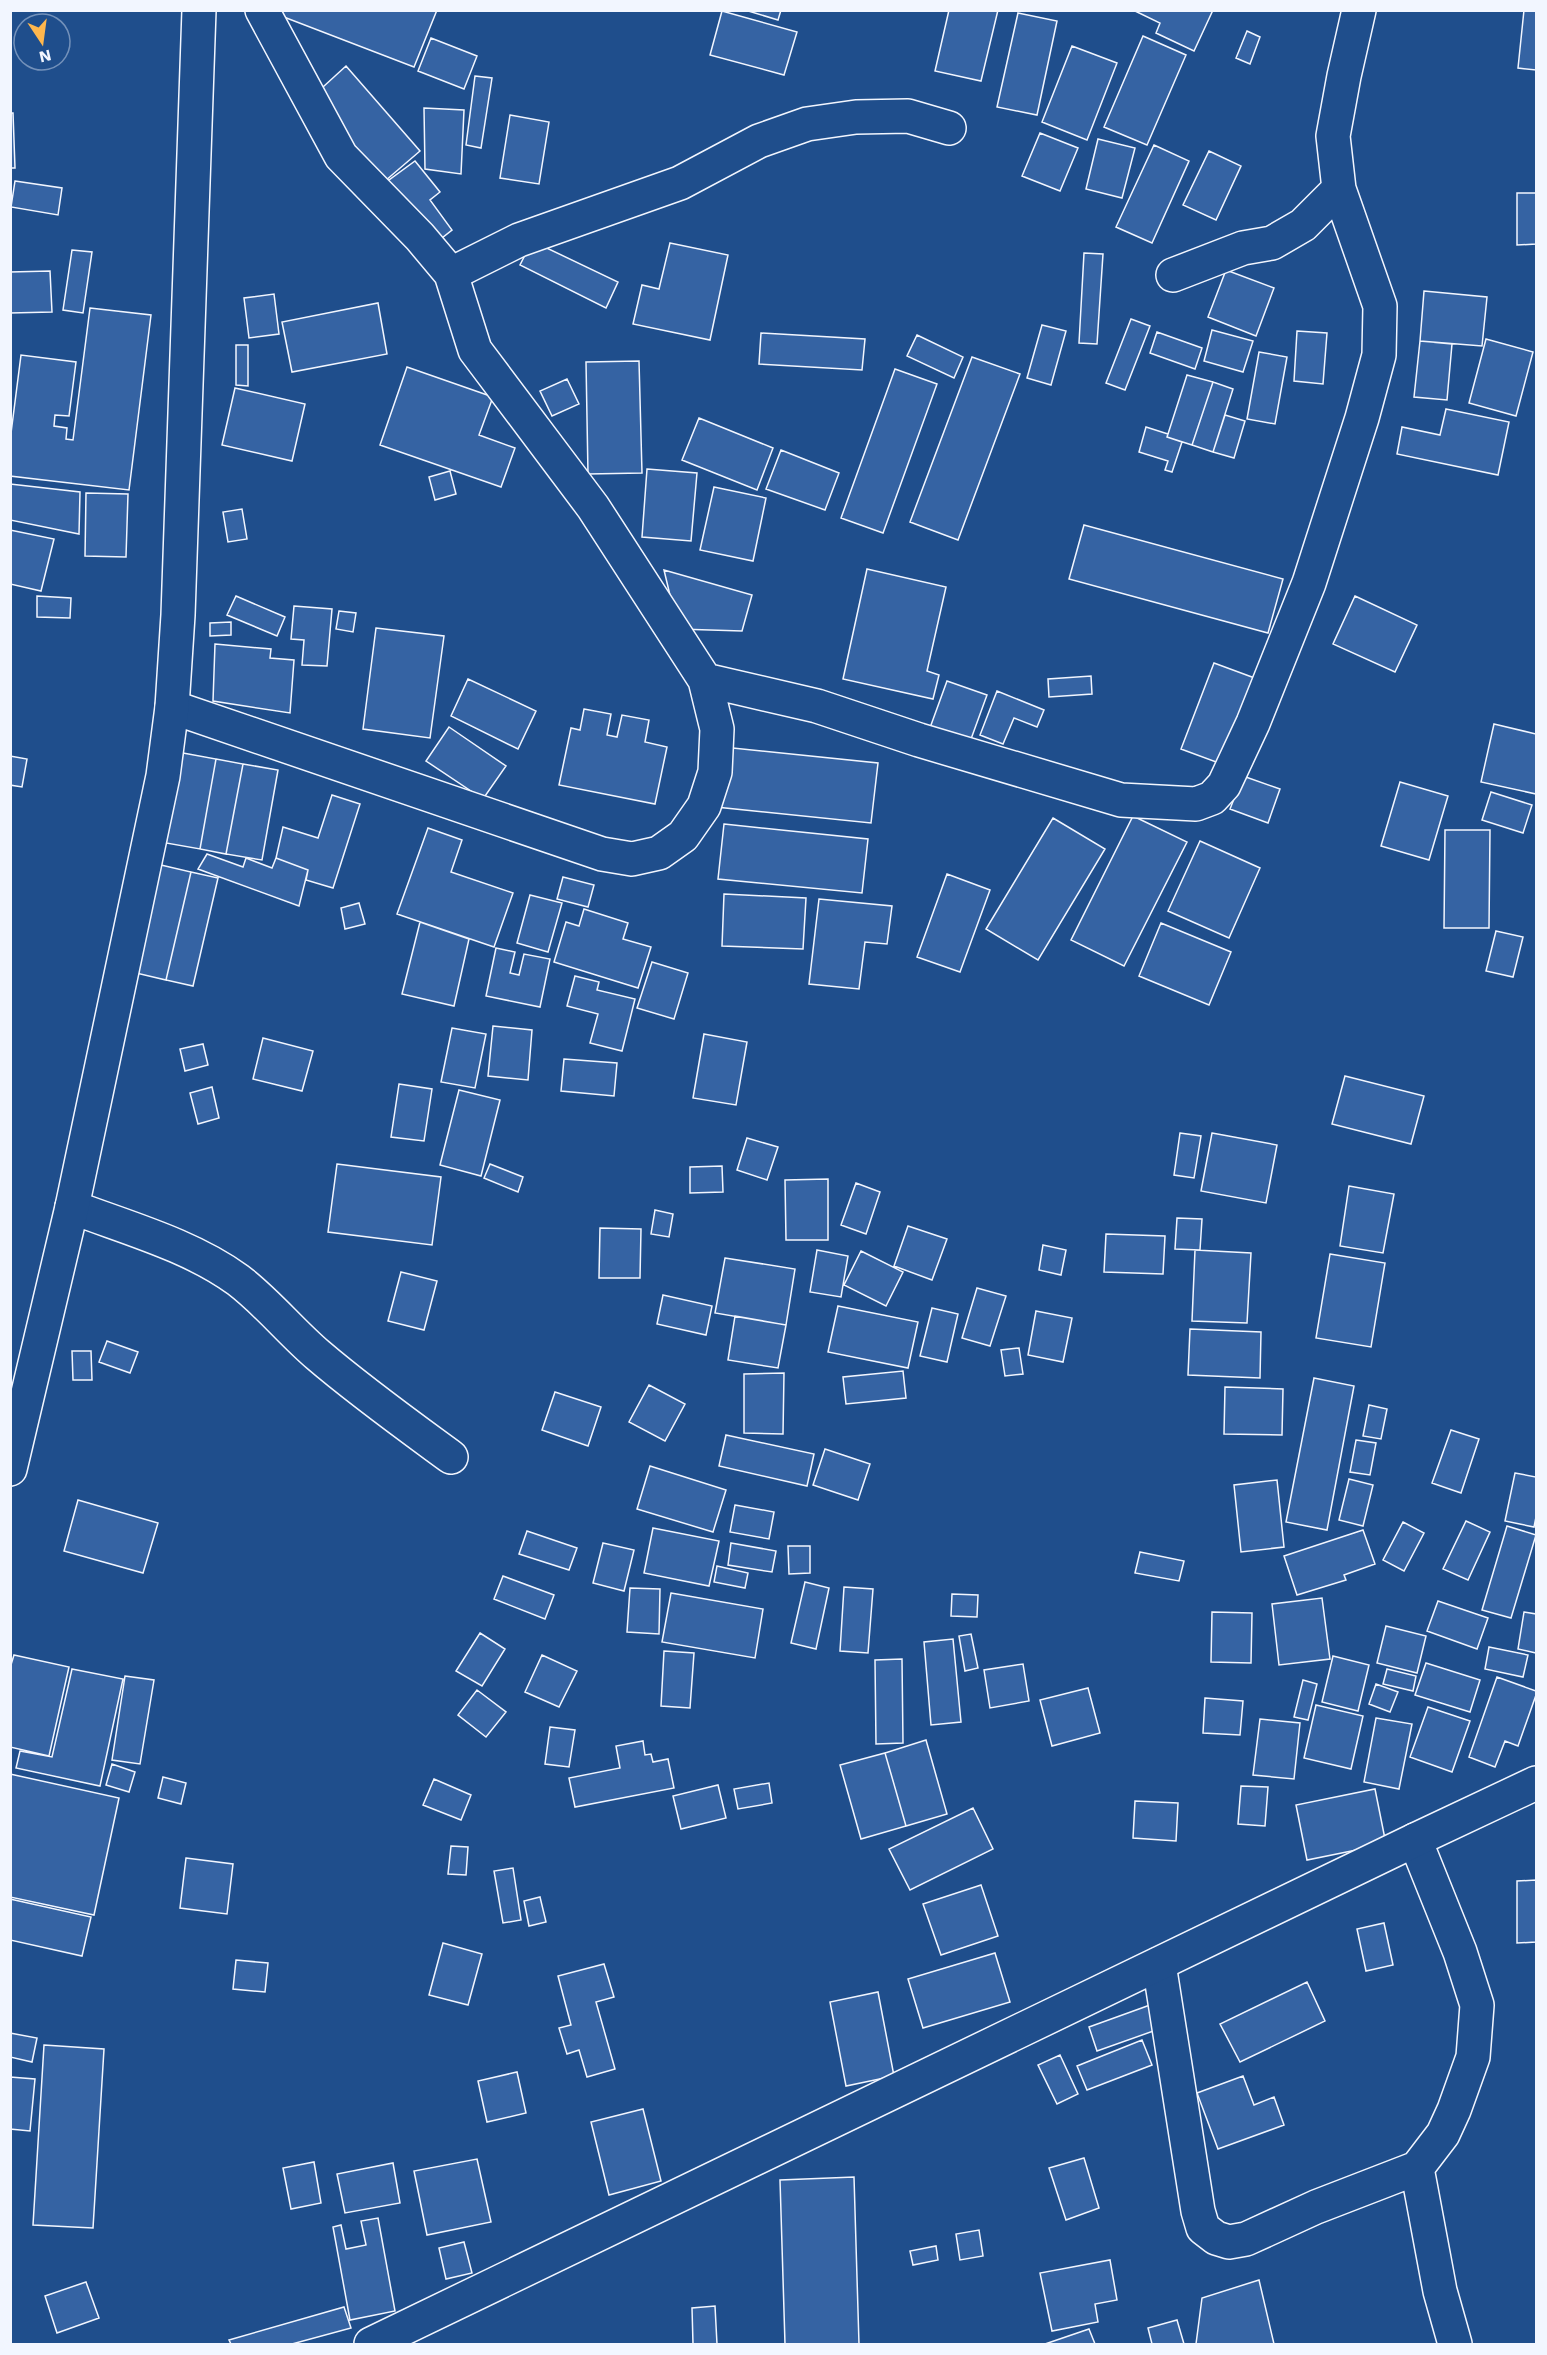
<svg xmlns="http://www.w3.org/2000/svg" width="1547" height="2355" font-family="'Work Sans',sans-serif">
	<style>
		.building { fill: #3563a3; stroke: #f2f6ff; stroke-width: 1.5 }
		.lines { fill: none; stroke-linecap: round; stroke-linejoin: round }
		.street-casing { stroke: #f2f6ff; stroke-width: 36 }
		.secondary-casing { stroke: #f2f6ff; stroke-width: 36 }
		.street { stroke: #1f4e8c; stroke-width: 33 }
		.secondary { stroke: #1f4e8c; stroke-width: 33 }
	</style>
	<rect width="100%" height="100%" fill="#1f4e8c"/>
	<path class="building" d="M277,10H437L414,67L276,14Z
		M745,10H781L778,20Z
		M949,10H998L981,81L935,71Z
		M1133,10H1213L1194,51L1156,33L1160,23Z
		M1524,10L1536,11V70L1518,68Z
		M722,11L797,32L784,75L710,55Z
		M1018,13L1057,21L1037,115L997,107Z
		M1247,31L1260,37L1250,64L1236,58Z
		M1143,36L1186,55L1147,145L1104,127Z
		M431,38L477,56L464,89L418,71Z
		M1072,46L1117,63L1087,140L1042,122Z
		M346,66L420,151L385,181L312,97Z
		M475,76L492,78L481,148L466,145Z
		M424,108L464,110L461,174L425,169Z
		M10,113H13L15,168H10Z
		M510,115L549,122L539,184L500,178Z
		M1040,133L1078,148L1060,191L1022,176Z
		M1098,139L1135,148L1122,198L1086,189Z
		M1154,145L1189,161L1152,243L1116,227Z
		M1209,151L1241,166L1216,220L1183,205Z
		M415,161L440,192L430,200L452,230L433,245L385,183Z
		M15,181L62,188L58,215L11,207Z
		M1517,193H1536V244L1517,245Z
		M532,241L618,282L606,308L520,265Z
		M670,243L728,255L710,340L633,324L642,285L659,289Z
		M72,250L92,252L83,313L63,310Z
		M1084,253L1103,254L1097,344L1079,343Z
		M1226,270L1274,288L1256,336L1208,317Z
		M50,271L52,312L10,313V272Z
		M1424,291L1487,297L1482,346L1420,341Z
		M274,294L279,334L249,338L244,298Z
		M378,303L387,354L292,372L282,322Z
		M90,308L151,315L129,490L10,476V441L21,355L76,362L69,416L55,415L54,426L67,428L66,439L73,440Z
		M1131,319L1150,326L1125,390L1106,383Z
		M1042,325L1066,331L1051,385L1027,378Z
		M1212,330L1253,341L1243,372L1204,361Z
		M1297,331L1327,333L1323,384L1294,381Z
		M1157,332L1202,348L1195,369L1150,353Z
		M761,333L865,339L862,370L759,364Z
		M917,335L963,357L954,378L907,356Z
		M1486,339L1533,352L1516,416L1469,403Z
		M1420,341L1452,344L1447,400L1414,397Z
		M236,345H248V386L236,385Z
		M1259,352L1287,357L1275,424L1247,419Z
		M972,357L1020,374L958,540L910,522Z
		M639,361L642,473L588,474L586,362Z
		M407,367L493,397L479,435L515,448L501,487L380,445Z
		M895,369L937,384L883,533L841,518Z
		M1187,375L1213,382L1192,445L1167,437Z
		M567,379L579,404L552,416L540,391Z
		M1213,382L1233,389L1213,452L1192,445Z
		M235,388L305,404L292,461L222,445Z
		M1446,409L1509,422L1498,475L1397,454L1402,427L1440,435Z
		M1225,415L1245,421L1234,458L1213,452Z
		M699,418L773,448L757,490L682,460Z
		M1146,427L1168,434L1167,437L1182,442L1172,472L1165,470L1168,461L1139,452Z
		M781,450L839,473L825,510L766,489Z
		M647,469L697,473L691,541L642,537Z
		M450,471L456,494L435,500L429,477Z
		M10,484L80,492L79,534L10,520Z
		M714,487L766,498L753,561L700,550Z
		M86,493L128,494L126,557L85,556Z
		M242,509L247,539L228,542L223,512Z
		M1084,525L1283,579L1268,633L1069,579Z
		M10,530L54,539L41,591L10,584Z
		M867,569L946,587L927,671L939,675L933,699L843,679Z
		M664,570L752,595L742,631L678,629Z
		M37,596L71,598L70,618L37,617Z
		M236,596L285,617L277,636L227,615Z
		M1355,596L1417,625L1395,672L1333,644Z
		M294,606L332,609L327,666L302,665L304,640L291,639Z
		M339,611L356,613L353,632L336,629Z
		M231,622V635L210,636V623Z
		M376,628L444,636L430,738L363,729Z
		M215,644L271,649L270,658L294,660L290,713L213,701Z
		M1214,663L1260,680L1227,766L1181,749Z
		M1091,676L1092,694L1049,697L1048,679Z
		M468,679L536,711L518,749L451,716Z
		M947,681L987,695L967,750L927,736Z
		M997,691L1044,710L1037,727L1014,718L1003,744L980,735Z
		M584,709L611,714L607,735L617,737L622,715L649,720L645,742L667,747L655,804L559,785L571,728L580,730Z
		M1494,724L1536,734V794L1481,782Z
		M449,727L506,766L483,799L426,761Z
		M723,747L878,763L871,823L716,807Z
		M183,753L216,759L200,849L166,843Z
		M10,756L27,759L22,787L10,785Z
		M216,759L243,764L226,854L200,849Z
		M243,764L278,770L262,860L226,854Z
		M1243,776L1280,789L1268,823L1230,809Z
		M1400,782L1448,796L1429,860L1381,846Z
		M1491,792L1532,805L1523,833L1482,820Z
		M332,795L360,804L333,888L306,880L308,870L276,858L283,827L318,838Z
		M1133,816L1187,842L1124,966L1071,940Z
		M1053,818L1105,849L1038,960L986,929Z
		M724,824L868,839L862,893L718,879Z
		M428,828L462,840L451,872L513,893L494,947L397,914Z
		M1445,830H1490L1489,928H1444Z
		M1200,841L1260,868L1229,938L1168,911Z
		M207,854L243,867L246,858L272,868L276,858L308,870L299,906L198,869Z
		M161,865L191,872L166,980L136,973Z
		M191,872L218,878L193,986L166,980Z
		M947,874L990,890L960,972L917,957Z
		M563,877L594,885L588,907L557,899Z
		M724,894L806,898L803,949L722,946Z
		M530,895L562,903L548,952L517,943Z
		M819,899L892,906L887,944L865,942L859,989L809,984Z
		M359,903L365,924L345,929L341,908Z
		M584,909L628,923L623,939L651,947L638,988L554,962L566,922L579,926Z
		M420,922L469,939L454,1006L402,994Z
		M1161,923L1231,952L1209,1005L1139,976Z
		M1496,931L1523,937L1513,977L1486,971Z
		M496,948L515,952L510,973L519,975L524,954L550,959L540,1007L486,996Z
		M652,962L688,973L674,1019L637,1008Z
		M575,976L599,982L597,990L635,999L622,1051L590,1043L598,1014L567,1006Z
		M493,1026L532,1030L528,1080L488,1076Z
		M452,1028L486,1034L475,1088L441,1082Z
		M704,1034L747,1042L736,1105L693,1098Z
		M263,1038L313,1051L302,1091L253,1079Z
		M203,1044L208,1065L185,1071L180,1049Z
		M564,1059L617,1063L614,1096L561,1091Z
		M1345,1076L1424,1096L1411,1144L1332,1124Z
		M399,1084L432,1089L424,1141L391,1137Z
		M212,1087L219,1118L198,1124L190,1093Z
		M459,1090L500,1100L481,1176L440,1165Z
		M1180,1133L1201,1136L1194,1178L1174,1175Z
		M1212,1133L1277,1145L1266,1203L1201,1191Z
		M747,1138L778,1147L767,1180L737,1170Z
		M337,1164L441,1177L432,1245L328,1232Z
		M490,1164L523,1177L518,1192L484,1178Z
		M722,1166L723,1192L690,1193V1167Z
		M828,1179V1240H786L785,1180Z
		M856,1183L880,1192L866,1234L841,1225Z
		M1349,1186L1394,1194L1383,1253L1340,1246Z
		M655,1210L673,1214L669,1237L651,1234Z
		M1177,1218L1202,1219L1200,1250L1175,1249Z
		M908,1226L947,1239L932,1280L894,1266Z
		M600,1228L641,1229L640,1278H599Z
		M1106,1234L1165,1236L1163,1274L1104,1272Z
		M1043,1245L1066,1250L1061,1275L1039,1270Z
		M817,1250L848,1256L841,1297L810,1292Z
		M1195,1250L1251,1253L1247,1323L1192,1321Z
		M861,1251L903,1272L886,1306L844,1285Z
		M1330,1254L1385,1263L1371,1347L1316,1338Z
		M725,1258L795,1269L786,1325L715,1313Z
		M401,1272L437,1281L424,1330L388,1321Z
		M977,1288L1006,1296L990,1346L962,1338Z
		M663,1295L712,1306L706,1335L657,1324Z
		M838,1306L918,1322L908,1368L828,1352Z
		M932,1308L958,1314L947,1362L920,1356Z
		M1036,1311L1072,1318L1063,1362L1028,1355Z
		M735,1316L786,1325L778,1368L728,1360Z
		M1190,1329L1261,1332L1260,1378L1188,1375Z
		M107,1341L138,1352L130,1373L99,1362Z
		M1019,1348L1023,1374L1005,1376L1001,1350Z
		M72,1351H91L92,1380H73Z
		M903,1371L906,1398L846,1404L843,1377Z
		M784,1373L783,1434L744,1433V1374Z
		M1314,1378L1354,1386L1327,1530L1286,1522Z
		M649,1385L685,1404L665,1441L629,1422Z
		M1225,1387L1283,1389L1282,1435L1224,1434Z
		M555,1392L601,1407L588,1446L542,1430Z
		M1369,1405L1387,1409L1381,1439L1363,1436Z
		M1451,1430L1479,1439L1461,1493L1432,1483Z
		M726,1435L814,1454L807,1486L719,1466Z
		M1356,1440L1376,1443L1370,1475L1350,1472Z
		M825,1449L870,1464L858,1500L813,1485Z
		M650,1466L726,1490L713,1532L637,1509Z
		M1515,1473L1536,1477V1517L1534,1527L1505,1521Z
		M1349,1479L1373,1485L1363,1526L1339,1520Z
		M1277,1480L1284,1547L1241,1552L1234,1485Z
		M78,1500L158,1523L143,1573L64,1551Z
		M735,1505L774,1512L769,1539L730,1532Z
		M1466,1521L1490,1532L1468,1580L1443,1569Z
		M1403,1522L1424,1533L1404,1571L1383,1560Z
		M1507,1526L1536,1535L1511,1618L1482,1610Z
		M653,1528L719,1541L709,1586L644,1573Z
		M1363,1530L1375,1564L1344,1575L1346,1580L1297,1595L1284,1556Z
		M527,1531L577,1548L569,1570L519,1554Z
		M603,1543L634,1550L624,1591L593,1583Z
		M731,1543L776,1551L772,1572L728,1565Z
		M788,1546H810V1573L789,1574Z
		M1140,1552L1184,1561L1179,1581L1135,1573Z
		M717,1566L748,1573L745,1588L714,1582Z
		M503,1576L554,1595L545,1619L494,1599Z
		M805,1582L829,1588L816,1649L791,1643Z
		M844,1587L873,1589L868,1653L840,1651Z
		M630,1588L660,1589L659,1634L627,1632Z
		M671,1593L763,1609L755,1658L662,1642Z
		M952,1594L978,1595L977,1617L951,1616Z
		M1322,1598L1330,1659L1279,1665L1272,1604Z
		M1438,1601L1488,1618L1477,1649L1427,1631Z
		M1212,1612L1252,1613L1251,1663L1211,1662Z
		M1524,1612L1536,1614V1653L1518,1649Z
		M1386,1626L1426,1636L1417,1673L1377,1663Z
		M480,1633L505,1649L482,1686L456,1671Z
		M971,1634L978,1668L965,1671L959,1636Z
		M953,1639L961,1722L931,1725L924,1642Z
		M1489,1647L1528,1655L1523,1677L1485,1669Z
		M664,1651L694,1653L690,1708L661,1706Z
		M14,1655L69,1667L49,1756L10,1747V1668Z
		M542,1655L577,1671L559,1707L525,1692Z
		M1333,1656L1369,1665L1358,1711L1322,1702Z
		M902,1659L903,1743L876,1744L875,1660Z
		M1426,1663L1480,1680L1470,1712L1415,1695Z
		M1023,1664L1029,1701L990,1708L984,1670Z
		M72,1669L123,1679L100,1786L16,1768L20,1751L52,1757Z
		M1387,1669L1416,1676L1413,1691L1383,1684Z
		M125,1676L154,1680L140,1764L112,1760Z
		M1497,1677L1536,1691V1695L1518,1746L1505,1741L1495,1767L1469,1757Z
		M1303,1680L1317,1684L1308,1720L1294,1717Z
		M1376,1684L1398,1692L1390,1712L1369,1704Z
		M1088,1688L1100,1733L1052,1746L1040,1700Z
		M477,1690L506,1712L486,1737L458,1715Z
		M1205,1698L1243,1701L1240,1735L1203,1733Z
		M1316,1705L1363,1716L1351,1769L1304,1758Z
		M1428,1707L1470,1721L1452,1772L1410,1757Z
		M1376,1718L1412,1724L1399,1789L1364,1782Z
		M1260,1719L1300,1723L1294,1779L1253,1775Z
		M550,1727L575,1730L569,1767L545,1764Z
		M926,1740L947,1814L906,1826L885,1753Z
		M643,1741L645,1755L651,1754L653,1762L668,1759L674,1788L575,1807L569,1778L620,1768L616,1746Z
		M885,1753L906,1826L861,1839L840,1765Z
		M112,1764L135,1772L129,1792L106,1785Z
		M10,1774L119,1798L94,1915L10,1897Z
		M163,1777L186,1783L181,1804L158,1798Z
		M434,1779L471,1795L461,1820L423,1805Z
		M769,1783L772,1803L738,1809L734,1789Z
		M718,1785L726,1818L681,1829L673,1796Z
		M1241,1786L1268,1787L1265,1826L1238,1824Z
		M1375,1789L1386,1844L1307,1860L1296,1805Z
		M1135,1801L1178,1803L1176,1841L1133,1838Z
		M973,1808L993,1849L910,1890L889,1849Z
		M451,1846L468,1847L466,1875L448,1874Z
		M186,1858L233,1864L227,1914L180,1908Z
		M513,1868L521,1920L503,1923L494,1871Z
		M1536,1880V1942L1517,1943V1881Z
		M981,1885L998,1936L941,1955L923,1904Z
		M540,1897L546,1922L529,1926L524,1901Z
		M10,1899L91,1917L82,1956L10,1940Z
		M1384,1923L1393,1965L1366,1971L1357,1929Z
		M443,1943L482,1954L468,2005L429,1995Z
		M995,1953L1010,2002L923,2028L908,1979Z
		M236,1960L268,1963L265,1992L233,1989Z
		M604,1964L614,1997L596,2002L615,2069L587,2077L579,2050L567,2054L559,2028L571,2025L558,1976Z
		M1307,1982L1325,2021L1240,2062L1220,2024Z
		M878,1992L894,2076L846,2086L830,2002Z
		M1150,2005L1159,2029L1097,2051L1089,2027Z
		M10,2033L37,2038L32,2062L10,2057Z
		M1142,2040L1152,2065L1087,2090L1077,2066Z
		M44,2045L104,2049L93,2228L33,2225Z
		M1060,2055L1078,2094L1057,2104L1038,2065Z
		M517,2072L526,2113L487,2122L478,2081Z
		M1243,2076L1254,2105L1274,2097L1284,2125L1218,2149L1197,2093Z
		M10,2077L35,2079L30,2131L10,2129Z
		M643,2109L661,2181L609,2195L591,2122Z
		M1084,2158L1099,2208L1066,2220L1049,2168Z
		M477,2159L491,2222L427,2235L414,2171Z
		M314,2162L321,2203L291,2209L283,2168Z
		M393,2163L400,2203L345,2213L337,2174Z
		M854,2177L859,2344H785L780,2180Z
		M378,2218L395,2311L350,2320L333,2227L341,2225L346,2249L366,2245L361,2221Z
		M979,2230L983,2256L960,2260L956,2234Z
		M464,2242L472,2273L446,2279L439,2248Z
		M936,2246L938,2260L913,2265L910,2251Z
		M1110,2260L1117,2300L1095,2304L1098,2322L1052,2331L1040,2273Z
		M1259,2280L1274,2344H1196L1202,2298Z
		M86,2282L99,2318L57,2333L45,2296Z
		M715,2306L717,2344H693L692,2308Z
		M344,2307L351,2328L292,2344H231L229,2340Z
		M1177,2320L1184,2344H1152L1148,2328Z
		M1089,2329L1095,2344H1045Z"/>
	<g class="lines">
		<defs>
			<path id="street" d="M451,274L519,240L680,183L759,141L807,124L856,117L908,116L949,128
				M1173,275L1243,248L1272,243L1303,225L1339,189
				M705,680L817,706L919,740L1121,800L1196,804L1212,798L1224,785L1253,723L1309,583L1362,418L1379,355L1380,306L1339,189L1333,136L1344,76L1359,10
				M172,707L602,854L632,859L659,853L683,836L704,806L715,772L717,729L705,680L593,507L475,350L451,274L420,237L341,156L262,10
				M72,1207C127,1228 190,1245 238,1280C267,1302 290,1331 318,1355C360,1391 406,1424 451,1457
				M1159,1964L1198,2211L1203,2228L1216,2238L1229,2242L1246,2239L1316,2207L1417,2168L1443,2134L1454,2110L1473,2057L1477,2005L1460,1952L1415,1840
				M1417,2168L1440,2291L1455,2344"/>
			<path id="secondary" d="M10,1469L72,1207L163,776L172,707L178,615L199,10
				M371,2344L1415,1840L1536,1783"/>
		</defs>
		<use href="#street" class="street-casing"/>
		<use href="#secondary" class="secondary-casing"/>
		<use href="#street" class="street"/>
		<use href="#secondary" class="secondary"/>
	</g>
	<rect width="1547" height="2355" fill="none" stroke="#f2f6ff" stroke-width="24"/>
	<g transform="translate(42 42) rotate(167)"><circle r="28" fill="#1f4e8c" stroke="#7391ba" stroke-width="1.5"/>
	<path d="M0-4.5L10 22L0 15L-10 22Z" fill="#ffb74d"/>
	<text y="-9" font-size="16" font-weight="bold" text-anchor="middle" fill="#f2f6ff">N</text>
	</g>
</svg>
